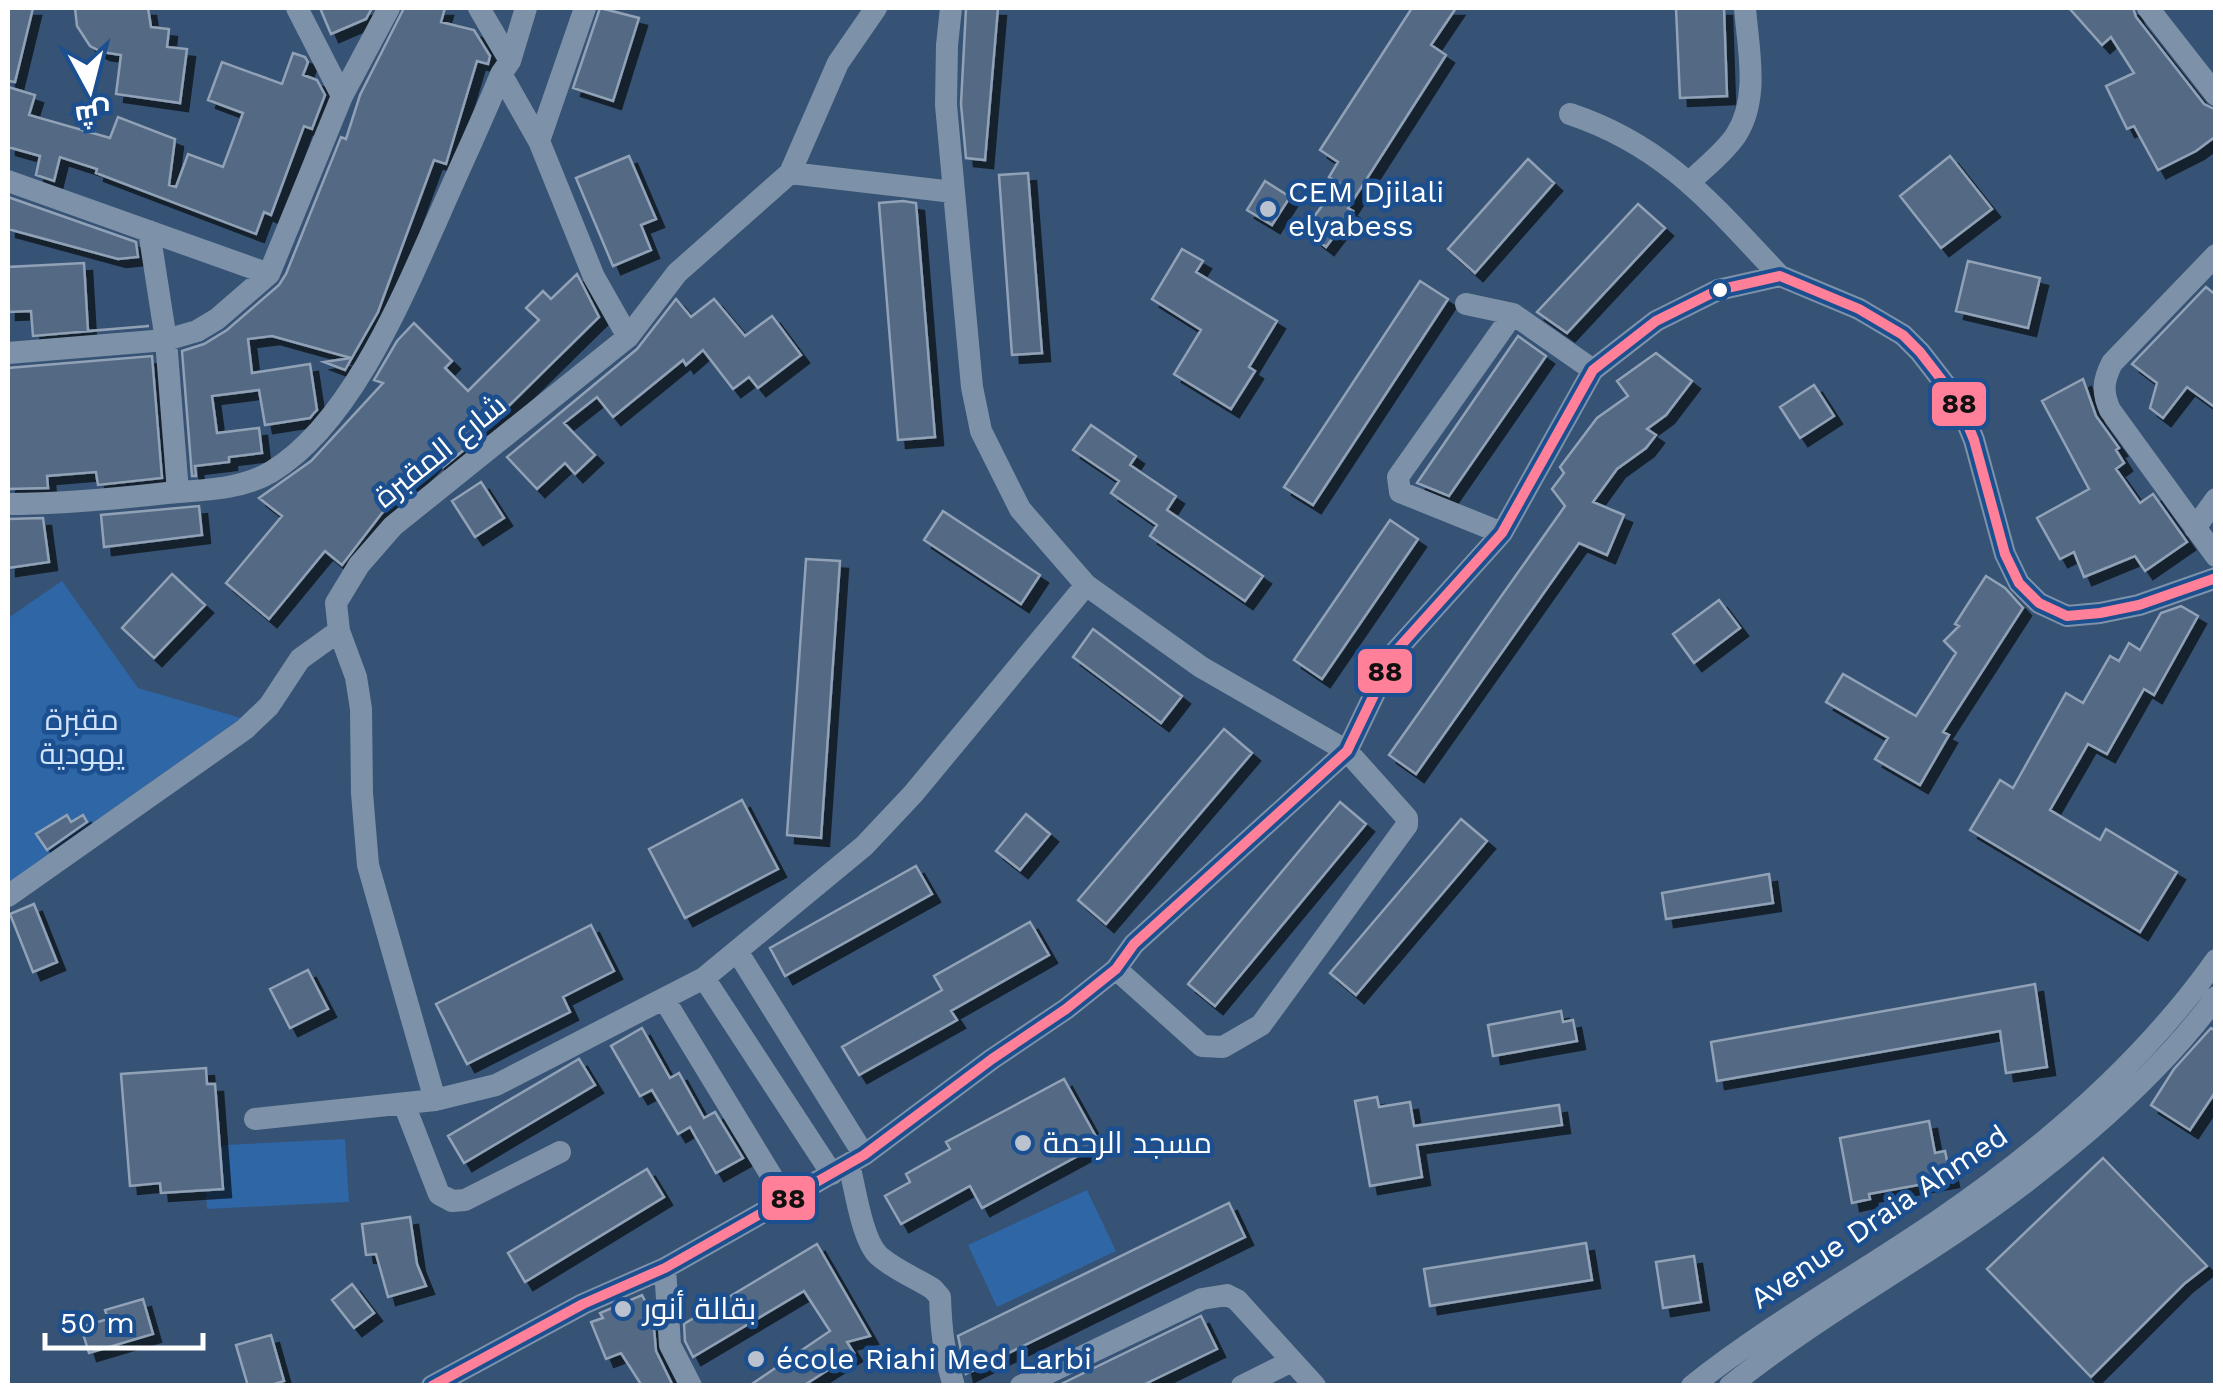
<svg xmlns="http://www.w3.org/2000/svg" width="2223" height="1393" font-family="'Work Sans',Cairo,sans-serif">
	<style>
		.green { fill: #2f66a5 }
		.building { fill: #526984; stroke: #92a2b6; stroke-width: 2.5; filter: url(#shadow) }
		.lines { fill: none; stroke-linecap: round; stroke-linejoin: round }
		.minor { stroke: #7d92a8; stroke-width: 22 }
		.bus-1-casing { stroke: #1b4f8f; stroke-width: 18 }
		.bus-1 { stroke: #ff8098; stroke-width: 10 }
		.poi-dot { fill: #b9c2ce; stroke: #1b4f8f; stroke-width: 4 }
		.bus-dot { fill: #fff; stroke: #1b4f8f; stroke-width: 4 }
		.labels { text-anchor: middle; stroke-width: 9; stroke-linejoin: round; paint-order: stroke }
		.poi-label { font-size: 30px; fill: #fff; stroke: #1b4f8f; text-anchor: start }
		.street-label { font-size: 30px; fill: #fff; stroke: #1b4f8f }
		.park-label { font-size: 30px; fill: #cfe3fa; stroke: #1b4f8f }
		.line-badge { stroke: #1b4f8f; stroke-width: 4 }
		.pale-badge-label { font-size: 28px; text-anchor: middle; font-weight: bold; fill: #111 }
	</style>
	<defs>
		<filter id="shadow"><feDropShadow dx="8" dy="8" stdDeviation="0" flood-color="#0009"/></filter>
	</defs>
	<rect width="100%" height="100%" fill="#365274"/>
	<path class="green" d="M62,581L138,688L241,718L8,883V618Z
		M345,1139L349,1202L207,1209L204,1146Z
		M1087,1190L1116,1251L997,1307L968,1245Z"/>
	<path class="building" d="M8,8H33L15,82L8,81Z
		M75,8H148L151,27L169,29L167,47L187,49L180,103L116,94L121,55L102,52L90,46L77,26Z
		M320,8H372L366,19L331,34Z
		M404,8H445L441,22L474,30L490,56L488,64L477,61L446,164L434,160L378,312L345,370L324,362L351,358L272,336L248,339L252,373L310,364L317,410L314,413L310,418L265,425L259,390L212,396L217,433L259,428L262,453L229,457V462L195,466L196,476H192L182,351L204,344L227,330L279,285L286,274L341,137L346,139L360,95Z
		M600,8L639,18L613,101L573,88Z
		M966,8H998L985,160L966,158L961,104Z
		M1412,8H1456L1431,45L1446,55L1348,208L1353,211L1326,247L1304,230L1339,183L1329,177L1338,162L1320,150Z
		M1676,8H1724L1727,96L1680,98Z
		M2069,8H2133L2136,17L2204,104L2216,110V136L2196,151L2158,170L2134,126L2127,129L2106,86L2134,73L2111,37L2102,45Z
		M293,53L305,57L308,62L303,75L317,80L325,95L312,129L304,126L271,215L264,212L256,234L96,173L97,169L60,157L54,181L36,175L40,156L8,147V87L35,95L29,115L110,138L118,117L175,139L169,185L176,187L188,154L223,167L243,113L208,100L222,62L282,84Z
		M629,156L656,219L641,225L651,250L613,266L576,178Z
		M1950,156L1992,209L1941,248L1900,196Z
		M1528,159L1554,183L1475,273L1448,249Z
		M1028,173L1042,353L1012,355L999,175Z
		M1265,181L1290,197L1272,225L1247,210Z
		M8,197L136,242L138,257L118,259L8,229Z
		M903,201L916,203L935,437L898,440L879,203Z
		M1638,204L1665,228L1567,333L1537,312Z
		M1182,249L1203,261L1196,272L1277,321L1249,367L1255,371L1231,409L1174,374L1201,330L1152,299Z
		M1968,261L2040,278L2028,328L1956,311Z
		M84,263L88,331L149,326L33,336L31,311L8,312V267Z
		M577,274L599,317L465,449L443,467L435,459L382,513L342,565L325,551L269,619L226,583L282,516L259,498L311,461L383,383L374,380L397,341L414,323L452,361L445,368L468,391L539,320L526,308L543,291L551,299Z
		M1420,281L1448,299L1313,505L1284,487Z
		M2206,287L2216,295V408L2187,387L2163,418L2150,408L2157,383L2132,364Z
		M676,299L691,317L714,299L745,336L772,316L801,355L758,388L749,377L733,389L703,350L686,365L683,360L613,417L597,397L564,423L595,455L575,474L565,463L537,489L507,457L637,349Z
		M1518,336L1546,356L1449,496L1417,483Z
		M1656,353L1692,381L1666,415L1647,429L1656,435L1646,448L1617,469L1593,502L1624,515L1607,555L1579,543L1416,774L1389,755L1565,506L1552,489L1564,473L1560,467L1597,418L1628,396L1617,381Z
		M152,356L162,478L98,485L96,472L47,476L48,488L8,489V368Z
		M2083,379L2096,416L2119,448L2116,450L2124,463L2116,469L2140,503L2153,494L2187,542L2145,571L2135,556L2084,577L2074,552L2060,559L2037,518L2089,489L2042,401Z
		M1814,385L1834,416L1800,438L1780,407Z
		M1091,425L1136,456L1130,465L1176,496L1167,510L1263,576L1245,601L1150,536L1157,525L1111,493L1119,481L1073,450Z
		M481,482L504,518L475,537L452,501Z
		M199,506L202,535L104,547L101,515Z
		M943,511L1040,575L1021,604L924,540Z
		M43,518L49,562L8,568V519Z
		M1390,520L1418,539L1322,679L1294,660Z
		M806,559L840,561L821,838L787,835Z
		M172,574L205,605L154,658L122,628Z
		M1986,576L2005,588L2023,608L1943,732L1949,735L1920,785L1875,759L1888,738L1826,702L1843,674L1916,716L1956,653L1944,641L1959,626L1955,624Z
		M1719,600L1740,628L1694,663L1673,634Z
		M2181,606L2198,616L2154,695L2144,689L2107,754L2088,744L2050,810L2100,840L2106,829L2177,872L2140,932L1970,830L2000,780L2013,788L2066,693L2083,703L2110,656L2119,661L2129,643L2140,650L2161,613Z
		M1093,629L1182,696L1161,723L1073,657Z
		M1224,729L1252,753L1106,924L1078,900Z
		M742,800L778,869L685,918L649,849Z
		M1340,802L1366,824L1215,1006L1188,984Z
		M1026,814L1050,834L1020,870L996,851Z
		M67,815L71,822L83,815L87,822L47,850L36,834Z
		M1461,819L1487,841L1356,995L1330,973Z
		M916,866L932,894L785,976L770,948Z
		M1769,874L1773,903L1666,919L1662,893Z
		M34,904L57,962L33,972L10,914Z
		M1030,922L1049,955L951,1011L957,1020L859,1075L842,1047L942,990L934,976Z
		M591,925L614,971L563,997L570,1012L467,1064L436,1004Z
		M308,970L328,1009L290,1028L270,989Z
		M2035,984L2047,1067L2006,1073L2000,1031L1717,1081L1711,1042Z
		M1561,1011L1563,1022L1573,1020L1577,1041L1493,1056L1488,1025Z
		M642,1028L670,1078L679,1073L704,1118L715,1112L743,1158L716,1173L690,1127L678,1134L652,1090L640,1096L611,1046Z
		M2211,1028L2216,1031V1091L2190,1130L2151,1105L2174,1069Z
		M579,1059L595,1085L464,1163L448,1136Z
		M206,1068L207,1084H215L223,1189L161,1193L160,1183L130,1186L121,1074Z
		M1064,1079L1100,1144L982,1208L970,1186L901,1224L885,1196L910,1182L906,1174L950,1149L946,1142Z
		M1377,1097L1379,1107L1410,1102L1414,1126L1559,1105L1562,1125L1417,1145L1422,1177L1370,1186L1355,1101Z
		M1929,1121L1935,1153L1945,1151L1951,1179L1869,1194L1870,1199L1852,1203L1840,1138Z
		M2103,1158L2207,1266L2184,1284L2091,1377L1987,1269Z
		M647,1169L664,1197L525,1282L508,1253Z
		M1229,1203L1245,1237L966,1374L958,1336Z
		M410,1217L417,1264L426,1286L388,1297L376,1254L366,1255L362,1224Z
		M1586,1243L1592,1280L1430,1306L1424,1269Z
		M817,1244L870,1336L847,1342L854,1353L803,1386H749L830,1331L804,1291L693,1357L685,1341L684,1324Z
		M1694,1256L1701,1302L1663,1308L1656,1262Z
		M352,1284L374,1313L354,1328L332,1300Z
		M642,1295L653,1317L656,1351L673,1386H642L621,1353L606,1359L591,1322L603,1318L600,1313Z
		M143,1299L153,1334L89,1353L81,1327L108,1319L105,1310Z
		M1201,1316L1217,1349L1141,1386H1057Z
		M271,1335L284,1381L268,1386H248L236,1345Z"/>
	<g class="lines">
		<path class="minor" d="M297,8L342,96
			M479,8L510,61L501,74L539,141L594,277L628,337
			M951,8L947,45L946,105L972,387L981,431L1020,509L1086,585L1201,667L1347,751L1407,818V825L1261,1025L1223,1047L1202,1046L1116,969
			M2148,8L2216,95
			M510,61L526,8
			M1570,114C1666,146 1713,205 1780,276
			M539,141L585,8
			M790,173L953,192
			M8,181L269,274
			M1691,181C1705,167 1725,152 1736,135C1760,98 1748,48 1745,8
			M149,231L166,340L178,492
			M2216,255L2112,363C2103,381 2102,392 2110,410L2216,556
			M1466,304L1513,314L1593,370
			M8,353L166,340L197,331L217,319L269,274L342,96L389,8
			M8,504C61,504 114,499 167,493C201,490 241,490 271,472C351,424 403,296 440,213C460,167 482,121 501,74
			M2195,528L2216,499
			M1502,533L1400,492L1398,477L1513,314
			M339,631L356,677L361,709L362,793L368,865L435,1100
			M8,896L245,729L269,706L300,659L339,631L336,603L359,565L393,526L628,337L677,273L790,173L838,63L876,8
			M737,951L864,1155
			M664,999L786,1200
			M404,1104L439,1194L452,1201L465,1200L560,1152
			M255,1119L435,1100L496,1085L704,978
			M849,1164C855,1188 862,1239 878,1255C893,1269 916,1278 933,1289L940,1297C941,1329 944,1355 954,1386
			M832,1174L704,978L864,846L913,794L1086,585
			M665,1268L670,1345L691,1386
			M432,1386L583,1304L665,1268L864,1155L992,1059L1066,1009L1116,969L1134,944L1347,751L1394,653L1502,533L1593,370L1656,321L1718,290L1780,276L1859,309L1903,335L1920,352L1958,401L1974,440L2005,554L2019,583L2039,603L2067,616L2100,613L2139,605L2216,578
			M1021,1386L1202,1299L1227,1295L1237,1300L1315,1386
			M1242,1386L1292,1361
			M1692,1386C1770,1324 1857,1276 1939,1220C2043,1149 2143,1063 2216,960
			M1730,1386C1796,1333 1868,1290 1938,1244C2034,1181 2148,1090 2216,997"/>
		<defs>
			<path id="bus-1" d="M432,1386L583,1304L665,1268L864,1155L992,1059L1066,1009L1116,969L1134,944L1347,751L1394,653L1502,533L1593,370L1656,321L1718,290L1780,276L1859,309L1903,335L1920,352L1958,401L1974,440L2005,554L2019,583L2039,603L2067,616L2100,613L2139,605L2216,578"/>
		</defs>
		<use href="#bus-1" class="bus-1-casing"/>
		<use href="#bus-1" class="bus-1"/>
	</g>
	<g class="poi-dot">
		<circle cx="1268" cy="209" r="10"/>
		<circle cx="1023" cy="1143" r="10"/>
		<circle cx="623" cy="1309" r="10"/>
		<circle cx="756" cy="1359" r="10"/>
	</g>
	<circle class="bus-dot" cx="1720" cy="290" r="9"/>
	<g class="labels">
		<g class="poi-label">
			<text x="1288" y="202">CEM Djilali<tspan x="1288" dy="34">elyabess</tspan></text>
			<text x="1043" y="1153">مسجد الرحمة</text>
			<text x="643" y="1319">بقالة أنور</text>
			<text x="776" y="1369">école Riahi Med Larbi</text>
		</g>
		<g class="street-label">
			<text transform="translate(440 451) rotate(-39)" y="10">شارع المقبرة</text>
			<text transform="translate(1879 1217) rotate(-34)" y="10">Avenue Draia Ahmed</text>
		</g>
		<g class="park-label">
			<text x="82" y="730">مقبرة<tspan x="82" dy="34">يهودية</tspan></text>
		</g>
	</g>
	<g class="line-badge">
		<rect x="1930" y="380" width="58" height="48" rx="10" fill="#ff8098"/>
		<rect x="1356" y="647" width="58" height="48" rx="10" fill="#ff8098"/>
		<rect x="760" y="1174" width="57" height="48" rx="10" fill="#ff8098"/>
	</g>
	<g class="pale-badge-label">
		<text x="1959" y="413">88</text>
		<text x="1385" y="681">88</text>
		<text x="788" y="1208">88</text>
	</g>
	<rect width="2223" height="1393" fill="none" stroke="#ffffff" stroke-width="20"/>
	<g transform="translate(90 90) rotate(173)" stroke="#1b4f8f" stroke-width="8" paint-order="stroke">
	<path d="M0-8L18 38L0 25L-18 38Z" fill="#ffffff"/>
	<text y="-15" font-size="28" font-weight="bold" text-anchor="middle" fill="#ffffff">ش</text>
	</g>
	<path d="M45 1333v15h158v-15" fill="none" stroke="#ffffff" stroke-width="5"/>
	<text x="60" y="1333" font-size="30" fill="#ffffff" stroke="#1b4f8f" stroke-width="8" paint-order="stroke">50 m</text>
</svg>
